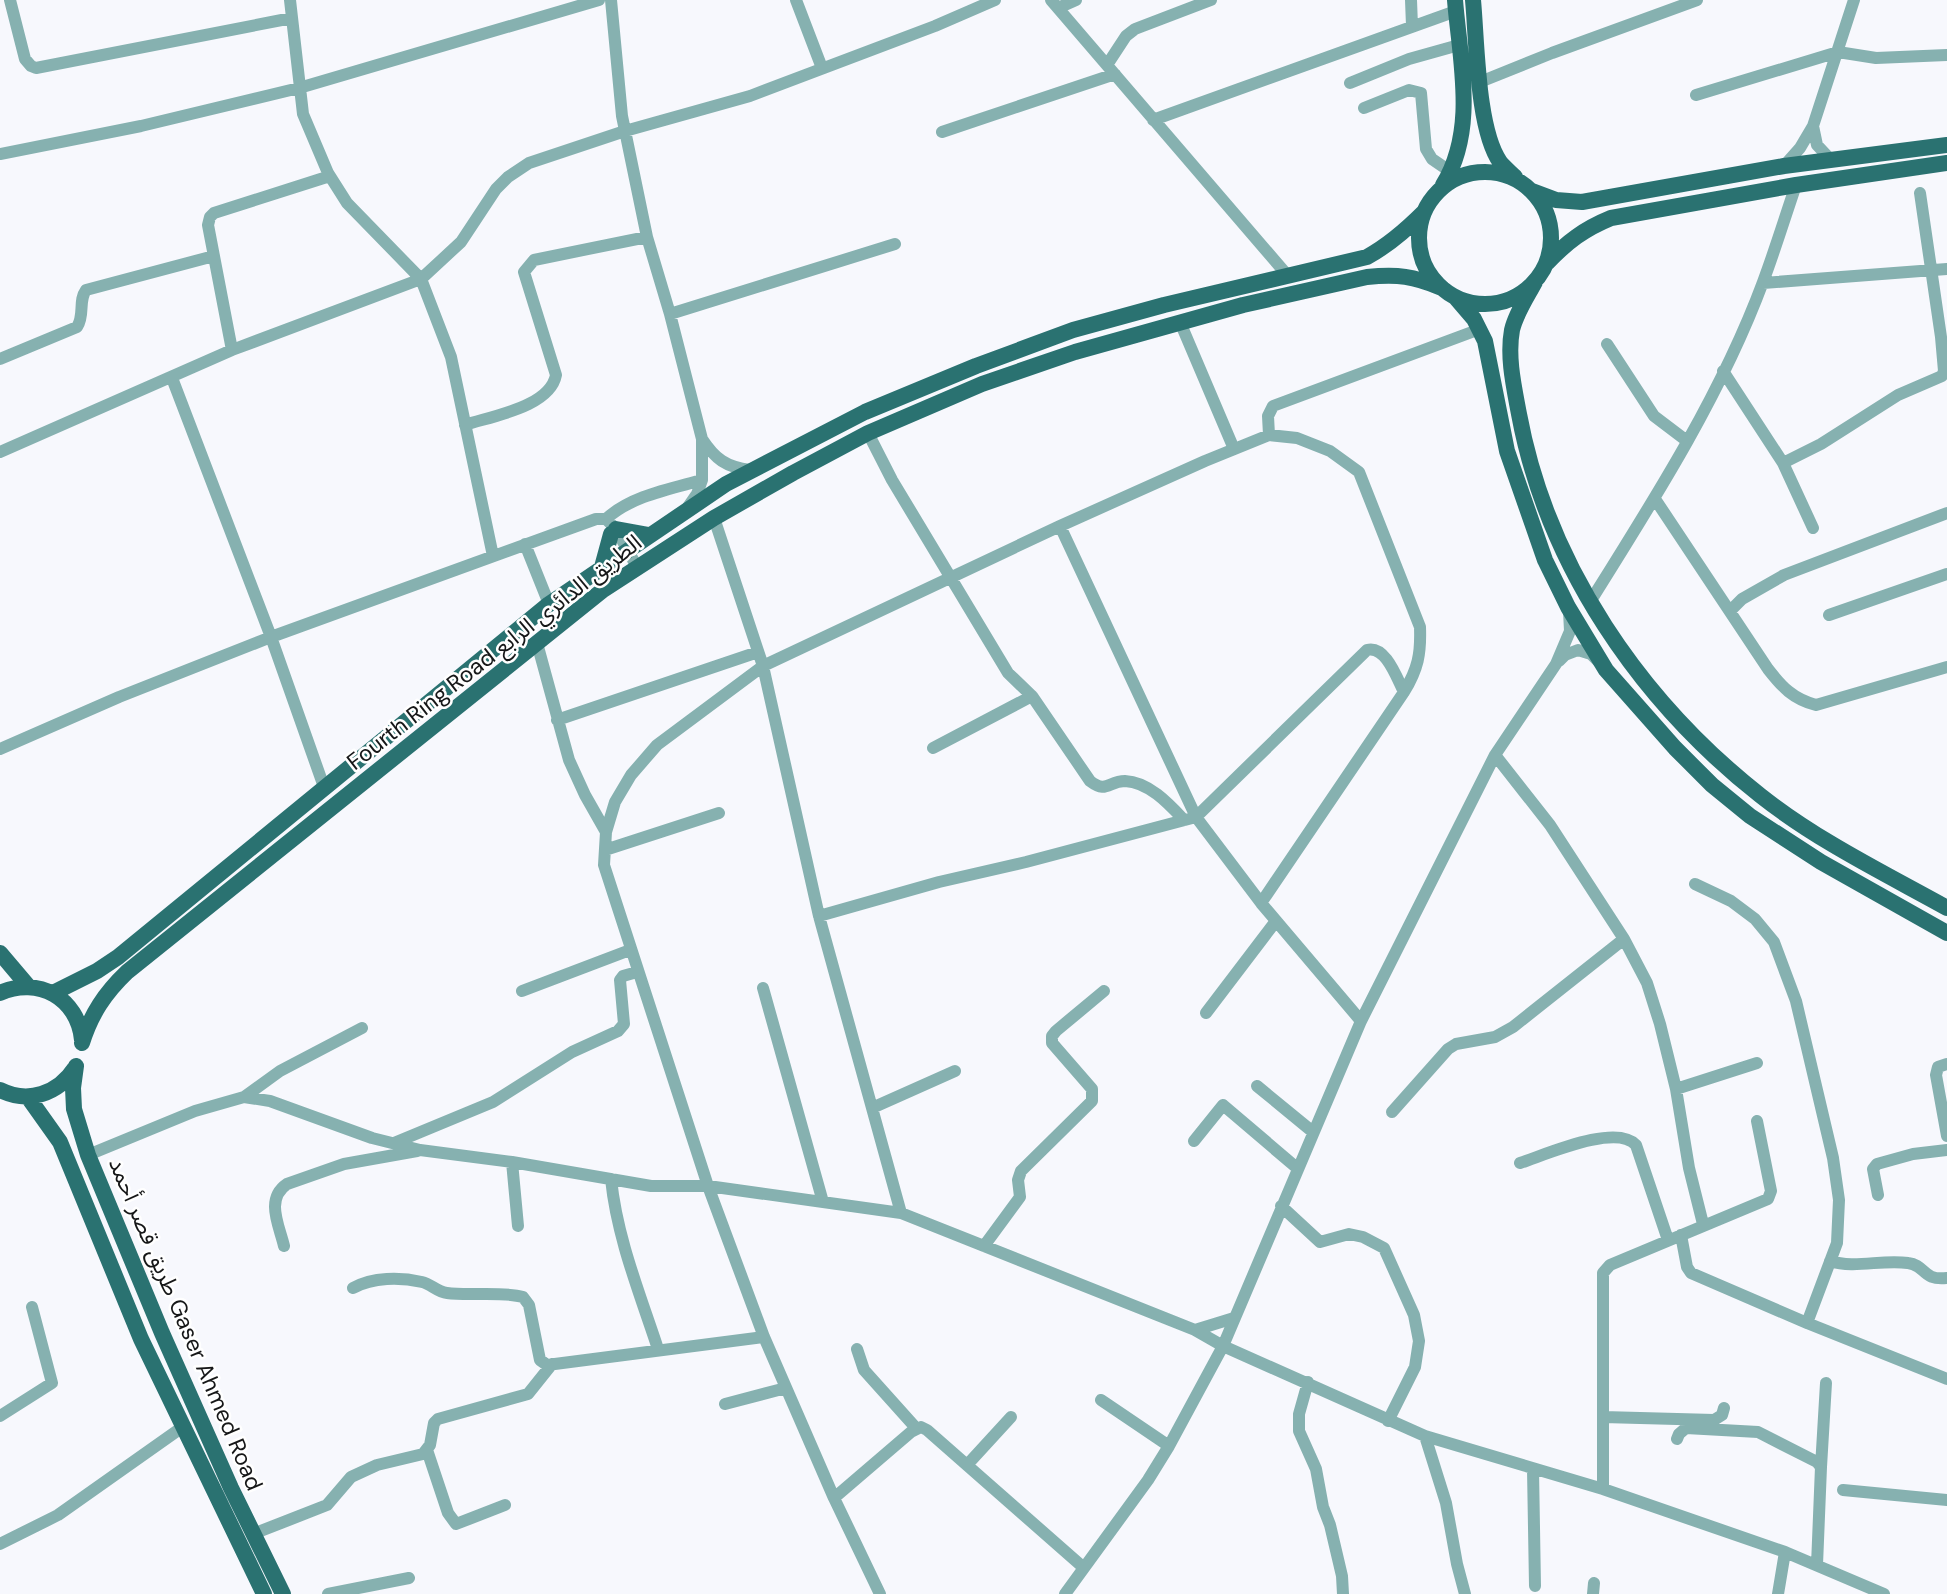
<svg xmlns="http://www.w3.org/2000/svg" width="1947" height="1594" font-family="'DM Sans','Noto Sans Arabic',sans-serif">
	<style>
		.lines { fill: none; stroke-linecap: round; stroke-linejoin: round }
		.minor { stroke: #86b1b0; stroke-width: 12 }
		.major { stroke: #2a7271; stroke-width: 16 }
		.labels { text-anchor: middle; stroke-width: 5; stroke-linejoin: round; paint-order: stroke }
		.street-label { font-size: 23px; fill: #161718; stroke: #fff }
	</style>
	<rect width="100%" height="100%" fill="#f7f8fd"/>
	<g class="lines">
		<path class="minor" d="M10,0L25,59L31,66L36,68L292,18
			M290,0L303,114L328,173L347,203L421,279L451,357L493,556
			M611,0L622,116L647,237L670,314L702,439V480L697,494L688,507
			M796,0L822,68
			M1051,0L1288,276
			M1411,0L1412,26
			M1058,8L1076,0
			M1107,65L1126,36L1135,29L1211,0
			M1480,82L1552,53L1697,0
			M1350,83L1409,59L1459,45
			M1696,95L1838,52L1876,58L1947,55
			M1364,108L1409,90L1421,93L1426,149L1432,159L1451,172
			M1153,120L1456,11
			M1813,126L1817,145L1831,160
			M942,132L1115,74
			M0,154L141,126L299,88L599,0
			M1784,166L1800,148L1813,126L1854,0
			M1763,283L1947,269
			M670,314L895,244
			M1180,322L1234,449
			M1607,344L1654,416L1687,441
			M232,350L208,225L210,217L214,213L330,176
			M0,359L77,327C85,315 78,301 86,290L214,256
			M1723,371L1783,463L1813,528
			M172,378L271,637L324,787
			M465,425C492,416 550,407 556,375L524,272L534,260L647,237
			M868,433L892,480L1008,673L1032,696L1090,781C1107,794 1108,781 1125,781C1149,782 1169,804 1184,820
			M1269,435L1268,416L1273,406L1480,329
			M702,439C715,459 726,467 750,470
			M0,452L232,350L421,279L461,242L496,189L508,177L529,163L625,131L750,96L935,26L995,0
			M1783,463L1821,444L1898,395L1942,376L1944,371L1941,337L1920,193
			M1655,499L1768,669C1782,687 1793,699 1816,705L1947,667
			M714,518L763,666L819,916L901,1213L1195,1330L1223,1346L1425,1436L1603,1489L1785,1552L1884,1594
			M606,519C631,496 670,489 702,480
			M1060,526L1196,817L1261,903L1361,1021
			M525,544L549,604
			M1590,602C1654,500 1721,395 1763,282C1775,250 1785,217 1796,185
			M1730,611L1742,599L1784,575L1947,513
			M1829,615L1947,574
			M537,643L569,760L585,795L606,832
			M1559,661L1565,655L1578,650L1591,654L1599,662
			M557,720L758,652
			M933,748L1032,696
			M0,749L119,697L271,637L596,519H606L616,529L637,567
			M1495,755L1550,825L1624,939L1647,983L1660,1024L1676,1089L1689,1168L1703,1224
			M605,850L719,813
			M1695,884L1731,901L1755,919L1774,942L1796,1001L1833,1158L1839,1200L1837,1243L1807,1323L1947,1379
			M819,916L939,882L1026,862L1196,817L1367,650C1386,645 1397,679 1404,692
			M763,988L823,1202
			M522,991L630,950
			M1206,1013L1276,921
			M1947,1064L1938,1067L1936,1075L1947,1136
			M1257,1086L1313,1132
			M1676,1089L1757,1063
			M244,1097L280,1071L362,1028
			M872,1108L955,1071
			M1392,1112L1448,1049L1456,1044L1495,1037L1513,1027L1624,939
			M1194,1141L1223,1105L1297,1168
			M394,1143L493,1102L572,1052L618,1031L624,1024L620,980L623,976L637,972
			M88,1155L195,1111L244,1097L270,1101L372,1138L420,1150L512,1162L651,1186H708L901,1213
			M512,1162L518,1226
			M1520,1163C1545,1155 1616,1123 1636,1145L1668,1240
			M611,1179C617,1238 640,1294 658,1349
			M1878,1195L1873,1169L1877,1164L1913,1154L1947,1150
			M1281,1206L1320,1242L1349,1234L1363,1237L1384,1248L1414,1315L1419,1341L1415,1367L1388,1421
			M1681,1235L1687,1267L1691,1273L1807,1323
			M284,1246C279,1225 265,1199 287,1184L344,1164L417,1151
			M984,1246L1020,1197L1018,1180L1021,1171L1092,1101V1089L1052,1043V1036L1056,1031L1104,991
			M1830,1261C1855,1269 1882,1259 1908,1263C1926,1265 1922,1281 1947,1278
			M353,1288C373,1277 400,1277 422,1282C431,1284 437,1292 447,1293C469,1296 503,1291 523,1297L529,1305L540,1360L547,1365L764,1337
			M1195,1330L1234,1318
			M857,1349L864,1370L916,1428
			M1308,1382L1299,1414V1431L1316,1469L1323,1507L1330,1525L1342,1576L1343,1594
			M1101,1400L1169,1446
			M725,1404L786,1388
			M0,1416L52,1383L32,1307
			M1603,1417L1714,1420L1722,1415L1724,1408
			M1425,1436L1446,1503L1457,1564L1465,1594
			M1677,1439L1679,1434L1686,1428L1758,1432L1817,1462L1821,1467L1817,1565
			M427,1450L448,1513L456,1524L505,1505
			M967,1465L1011,1417
			M1821,1467L1826,1383
			M1533,1469L1535,1586
			M1603,1489V1273L1610,1265L1768,1199L1771,1191L1757,1121
			M1843,1490L1947,1500
			M834,1498L911,1432L921,1427L927,1430L1084,1568
			M253,1534L327,1505L351,1477L377,1465L423,1454L430,1445L434,1423L438,1419L528,1394L552,1364
			M0,1544L58,1515L184,1426
			M328,1594L409,1578
			M880,1594L834,1498L764,1337L708,1186L604,865L606,832L615,802L631,775L657,745L763,666L1060,526L1205,461L1269,435L1297,438L1330,451L1359,472L1420,627C1421,654 1418,669 1404,692L1261,903
			M1065,1594L1148,1480L1169,1446L1223,1346L1361,1021L1495,755L1556,664L1570,631L1569,611
			M1593,1594L1594,1583
			M1778,1594L1785,1552"/>
		<path class="major" d="M1473,0C1477,42 1477,129 1500,162C1504,167 1510,172 1515,177
			M1419 238a66 66 0 1 1 132 0a66 66 0 1 1-132 0Z
			M1443,185C1477,129 1460,62 1455,0
			M1532,191L1556,200L1582,202L1784,166L1947,145
			M1547,263C1567,242 1584,229 1611,218L1796,185L1947,163
			M1535,282C1527,297 1516,313 1512,330C1507,357 1514,387 1519,414C1547,565 1640,701 1761,796C1818,841 1884,873 1947,908
			M1456,298L1474,319L1485,341L1507,451L1545,560L1568,607L1606,670L1675,748L1712,785L1750,816L1821,862L1947,933
			M616,529L649,535
			M602,567L611,534
			M0,953L28,986
			M0,993C38,976 78,998 82,1040
			M53,993L97,971L118,957L549,604L726,484L865,412L976,366L1073,330L1164,305L1367,257C1389,245 1406,230 1424,212
			M82,1043C91,1014 105,993 127,972L603,590L714,518L793,473L868,433L982,384L1075,352L1243,305L1367,277C1398,274 1413,276 1442,288
			M76,1066L73,1088L74,1109L88,1155L162,1333L231,1488L283,1594
			M0,1090C28,1104 58,1094 75,1068
			M28,1097L60,1142L141,1339L264,1594"/>
	</g>
	<g class="labels">
		<g class="street-label">
			<text transform="translate(494 652) rotate(-38)" y="8">Fourth Ring Road الطريق الدائري الرابع</text>
			<text transform="translate(186 1324) rotate(67)" y="8">طريق قصر أحمد Gaser Ahmed Road</text>
		</g>
	</g>
</svg>
